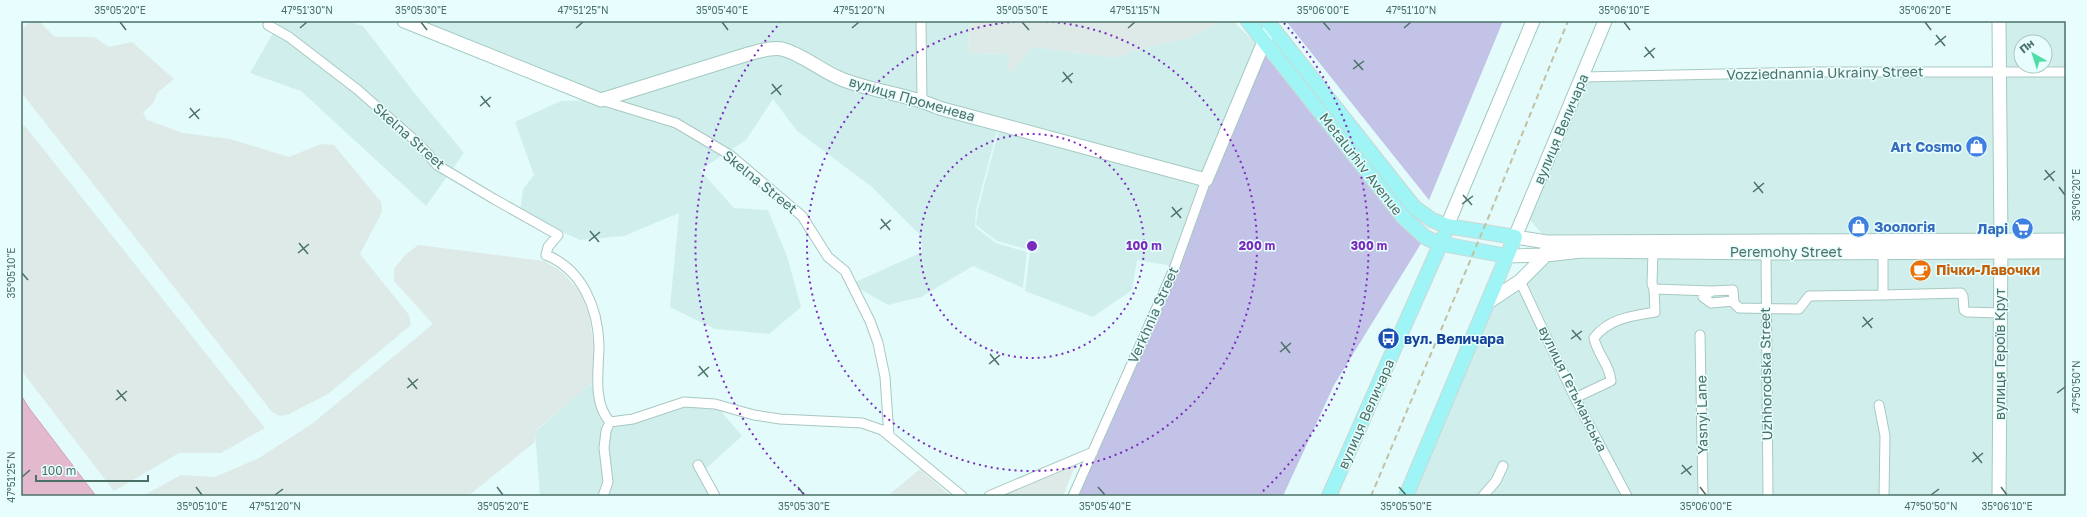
<svg xmlns="http://www.w3.org/2000/svg" width="2087" height="517" font-family="'Golos Text',sans-serif">
	<style>
		.residential { fill: #d0efec; fill-rule: evenodd }
		.industrial { fill: #ddeae8 }
		.green { fill: #c2c3e7 }
		.water { fill: #e3b9cd; stroke: #d4a0b8 }
		.lines { fill: none; stroke-linecap: round; stroke-linejoin: round }
		.street-casing { stroke: #a8c8c2; stroke-width: 11 }
		.secondary-casing { stroke: #a3c9c2; stroke-width: 15 }
		.primary-casing { stroke: #cdd7d4; stroke-width: 16 }
		.street { stroke: #fff; stroke-width: 9 }
		.secondary { stroke: #fff; stroke-width: 13 }
		.primary { stroke: #9ff5f6; stroke-width: 14 }
		.rail { stroke: #c3c0a3; stroke-width: 2; stroke-dasharray: 6 4; stroke-linecap: butt }
		.ticks { fill: none; stroke: #4b7167; stroke-width: 1.5 }
		.ring { fill: none; stroke: #7b2cbf; stroke-width: 2; stroke-dasharray: 2 4 }
		.labels { text-anchor: middle; stroke-width: 3; stroke-linejoin: round; paint-order: stroke }
		.street-label { font-size: 14px; fill: #4b7167; stroke: #e8fefe }
		.shop-label { font-size: 14px; font-weight: bold; fill: #366cbe; stroke: #e8fefe; text-anchor: end }
		.food-label { font-size: 14px; font-weight: bold; fill: #c56008; stroke: #e8fefe; text-anchor: start }
		.transit-label { font-size: 14px; font-weight: bold; fill: #164399; stroke: #e8fefe; text-anchor: start }
		.centre { fill: #7b2cbf; stroke: #e8fefe; stroke-width: 2 }
		.ring-label { font-size: 12px; text-anchor: middle; font-weight: bold; fill: #7b2cbf; stroke: #e8fefe; stroke-width: 3; stroke-linejoin: round; paint-order: stroke }
		.neatline { fill: none; stroke: #4b7167; stroke-width: 1.5 }
		.ticks-label { font-size: 10px; text-anchor: middle; fill: #4b7167 }
	</style>
	<rect width="100%" height="100%" fill="#e3fbfa"/>
	<path class="residential" d="M280,21H346L363,26L416,95L464,153L426,206L301,91L250,73Z
		M414,21H969L968,53L1010,54L1007,70L1014,71L1032,47L1117,58L1132,51L1191,37L1222,21H1233L1257,44L1172,266L1137,260L1132,290L1093,317L1025,291L1030,250L997,241L976,225L978,209L1001,122L999,123L976,210L975,227L996,243L1027,252L1023,288L973,266L921,297L888,305L851,284L922,252L921,236L872,187L797,131L773,99L746,140L700,170L734,208L768,210L787,256L801,307L769,334L715,329L670,307L679,213L624,236L580,240L520,213L523,189L534,175L515,122L561,101L601,100L768,50L838,75L782,46L601,97Z
		M2003,21H2066V237H2004ZM2021,42H2045V66H2021Z
		M1995,74L1996,236L1546,238L1527,217L1587,81Z
		M2004,255L2066,256V496H2004Z
		M1997,257L1994,496H1412L1490,307L1551,259Z
		M590,384L599,391L610,422L684,402L715,404L742,436L702,472L715,496H540L535,432Z"/>
	<path class="industrial" d="M31,21H39L55,37H94L109,47L132,42L174,79L157,93L154,102L143,113L147,120L183,133L230,139L289,157L321,144L334,145L381,202L382,212L360,254L409,315L411,325L328,394L289,414L280,416L272,412L21,92V30Z
		M969,21H1222L1191,37L1132,51L1117,58L1032,47L1014,71L1007,70L1009,54L968,53Z
		M25,126L265,428L221,453H179L114,491L21,370V127Z
		M418,245L544,261L562,272L580,292L589,314L594,348L593,382L535,431V442L468,496H143L181,475L215,477L259,458L313,423L433,324L394,281V269L405,255Z
		M1076,463L1063,496H996Z
		M920,469L951,496H888Z"/>
	<path class="green" d="M1286,21H1503L1429,200Z
		M1264,41L1425,237L1334,385L1283,496H1072Z"/>
	<path class="water" d="M21,395L29,408L96,496H21Z"/>
	<g class="lines">
		<defs>
			<path id="street" d="M921,21L922,100
				M268,25L289,37L358,90L420,145L437,165L494,199L558,235L548,247L546,255C582,269 598,308 599,345C599,370 592,402 610,422L633,419L684,402L715,404L754,415L780,419L862,423L882,430L962,496
				M1583,77L1813,72H2066
				M601,100L676,123L730,155L802,216L828,257L845,271L870,321L878,343L885,377L889,436
				M1653,251L1652,284L1654,289L1712,291
				M1883,252V295L1961,293L1963,296L1964,310L1967,312L2000,313
				M1766,253L1768,496
				M1520,281L1575,398L1627,496
				M1734,301L1711,303L1703,297L1712,291L1733,290L1734,303L1739,308L1799,309L1809,296L1883,295
				M1700,335L1703,496
				M1575,398L1611,381C1610,365 1597,354 1594,338C1609,318 1632,316 1655,312L1654,289
				M1879,405L1885,436L1884,496
				M698,465L715,496
				M603,496L608,482L604,448L606,431L610,422
				M989,496L1093,452
				M1073,496L1174,269L1206,180
				M1483,496L1496,481L1503,466"/>
			<path id="secondary" d="M404,21L601,100L745,55C756,52 770,47 782,49C802,54 820,70 839,78C871,92 907,93 939,108L1206,180L1268,32
				M1605,21L1515,237L1547,242L2066,240
				M1447,226L1533,21
				M1507,256L1546,255L1581,251L1766,253L2066,252
				M1487,303L1520,281L1546,255V251
				M1999,496L2001,240L1999,21"/>
			<path id="primary" d="M1248,21L1403,217L1425,237L1437,243L1507,256
				M1267,21L1414,207L1432,220L1447,226L1515,237L1406,496
				M1329,496L1444,236"/>
		</defs>
		<use href="#street" class="street-casing"/>
		<use href="#secondary" class="secondary-casing"/>
		<use href="#primary" class="primary-casing"/>
		<use href="#street" class="street"/>
		<use href="#secondary" class="secondary"/>
		<use href="#primary" class="primary"/>
		<path class="rail" d="M1371,496L1489,216L1568,21"/>
	</g>
	<path class="ticks" d="M120,22L126,30M421,22L427,30M722,22L728,30M1022,22L1029,30M1323,22L1330,30M1624,22L1630,30M1925,22L1931,30M300,28L307,22M576,28L583,22M852,28L859,22M1128,28L1135,22M1404,28L1411,22M1936,35L1945,46M1935,45L1946,36M1645,47L1654,58M1644,57L1655,48M1354,60L1363,70M1353,69L1364,61M1063,72L1072,83M1062,82L1073,73M772,84L781,95M771,94L782,85M481,96L490,107M480,106L491,97M190,108L199,119M189,118L200,109M2045,170L2054,181M2044,180L2055,171M1754,182L1763,193M2059,187L2065,195M1753,192L1764,183M1463,195L1472,205M1462,204L1473,196M1172,207L1181,218M1171,217L1182,208M881,219L890,230M880,229L891,220M590,231L599,242M589,241L600,232M299,243L308,254M298,253L309,244M22,273L28,280M1863,317L1872,328M1862,327L1873,318M1572,330L1581,340M1571,339L1582,331M1281,342L1290,353M1280,352L1291,343M990,354L999,365M989,364L1000,355M699,366L708,377M698,376L709,367M408,378L417,389M407,388L418,379M117,390L126,401M2057,393L2065,387M116,400L127,391M1973,452L1982,463M1972,462L1983,453M1682,465L1691,475M1681,474L1692,466M22,477L30,470M196,487L202,495M497,487L503,495M798,487L804,495M1098,487L1105,495M1399,487L1406,495M1700,487L1706,495M2001,487L2007,495M275,495L283,489M1931,495L1939,489"/>
	<g class="ring">
		<circle cx="1032" cy="246" r="112"/>
		<path d="M1034 21A225 225 0 1 1 1030 21"/>
		<path d="M804 494A337 337 0 0 1 780 23M1284 23A337 337 0 0 1 1260 494"/>
	</g>
	<defs>
		<symbol id="shop-disc" viewBox="-11 -11 22 22"><circle r="9.5" fill="#3f7fe0" stroke="#e8fefe"/><path d="M-5-2.5h2.3a2.7 3.5 0 0 1 5.4 0H5L5.5 6h-11ZM-1.5-2.5h3a1.5 2.3 0 0 0-3 0Z" fill="#fff"/></symbol>
		<symbol id="supermarket-disc" viewBox="-11 -11 22 22"><circle r="9.5" fill="#3f7fe0" stroke="#e8fefe"/><path d="M-6-5.5h2.5l.6 2H6L4.5 2H-2.5L-4.4-4H-6ZM-1.5 3.2a1.3 1.3 0 1 0 .1 0ZM3 3.2a1.3 1.3 0 1 0 .1 0Z" fill="#fff"/></symbol>
		<symbol id="cafe-disc" viewBox="-11 -11 22 22"><circle r="9.5" fill="#e8710a" stroke="#e8fefe"/><path d="M-5.5-4.5H6V0H3Q3 3.5 0 3.5H-2.5Q-5.5 3.5-5.5 0ZM3-3.2v2h1.7v-2ZM-6 4.5H4V6H-6Z" fill="#fff"/></symbol>
		<symbol id="bus-disc" viewBox="-11 -11 22 22"><circle r="9.5" fill="#1a4fb4" stroke="#e8fefe"/><path d="M-5-6H5V4H4V6H2V4H-2V6H-4V4H-5ZM-3.5-4V0h7V-4ZM-3.5 1.2v1.5H-2V1.2ZM2 1.2v1.5H3.5V1.2Z" fill="#fff"/></symbol>
	</defs>
	<g fill-rule="evenodd">
		<use href="#shop-disc" x="1964" y="134" width="25" height="25"/>
		<use href="#shop-disc" x="1846" y="214" width="25" height="25"/>
		<use href="#supermarket-disc" x="2010" y="216" width="25" height="25"/>
		<use href="#cafe-disc" x="1908" y="258" width="25" height="25"/>
		<use href="#bus-disc" x="1376" y="326" width="25" height="25"/>
	</g>
	<g class="labels">
		<g class="street-label">
			<text transform="translate(1825 73) rotate(-1)" y="5">Vozziednannia Ukrainy Street</text>
			<text transform="translate(912 99) rotate(16)" y="5">вулиця Променева</text>
			<text transform="translate(1561 129) rotate(-67)" y="5">вулиця Величара</text>
			<text transform="translate(409 136) rotate(42)" y="5">Skelna Street</text>
			<text transform="translate(1361 164) rotate(52)" y="5">Metalurhiv Avenue</text>
			<text transform="translate(760 182) rotate(39)" y="5">Skelna Street</text>
			<text x="1786" y="257">Peremohy Street</text>
			<text transform="translate(1153 315) rotate(-66)" y="5">Verkhnia Street</text>
			<text transform="translate(2000 354) rotate(-90)" y="5">вулиця Героїв Крут</text>
			<text transform="translate(1766 374) rotate(-91)" y="5">Uzhhorodska Street</text>
			<text transform="translate(1573 389) rotate(64)" y="5">вулиця Гетьманська</text>
			<text transform="translate(1366 414) rotate(-66)" y="5">вулиця Величара</text>
			<text transform="translate(1702 415) rotate(-91)" y="5">Yasnyi Lane</text>
		</g>
		<g class="shop-label">
			<text x="1962" y="152">Art Cosmo</text>
			<text x="1874" y="232" text-anchor="start">Зоологія</text>
			<text x="2008" y="234">Ларі</text>
		</g>
		<g class="food-label">
			<text x="1936" y="275">Пічки-Лавочки</text>
		</g>
		<g class="transit-label">
			<text x="1404" y="344">вул. Величара</text>
		</g>
	</g>
	<circle cx="1032" cy="246" r="6" class="centre"/>
	<g class="ring-label">
		<text x="1144" y="250">100 m</text>
		<text x="1257" y="250">200 m</text>
		<text x="1369" y="250">300 m</text>
	</g>
	<rect width="2087" height="517" fill="none" stroke="#e8fefe" stroke-width="44"/>
	<g transform="translate(2033 54) rotate(321)"><circle r="19" fill="#e8fefe" stroke="#a9c6c2"/>
	<path d="M0-3L7 15L0 10L-7 15Z" fill="#4fdea5"/>
	<text y="-6" font-size="11" font-weight="bold" text-anchor="middle" fill="#4b7167">Пн</text>
	</g>
	<path d="M36 475v6h112v-6" fill="none" stroke="#4b7167" stroke-width="2"/>
	<text x="42" y="475" font-size="12" fill="#4b7167" stroke="#e8fefe" stroke-width="3" paint-order="stroke">100 m</text>
	<rect x="22" y="22" width="2043" height="473" class="neatline"/>
	<g class="ticks-label">
		<text x="120" y="14">35°05'20"E</text>
		<text x="307" y="14">47°51'30"N</text>
		<text x="421" y="14">35°05'30"E</text>
		<text x="583" y="14">47°51'25"N</text>
		<text x="722" y="14">35°05'40"E</text>
		<text x="859" y="14">47°51'20"N</text>
		<text x="1022" y="14">35°05'50"E</text>
		<text x="1135" y="14">47°51'15"N</text>
		<text x="1323" y="14">35°06'00"E</text>
		<text x="1411" y="14">47°51'10"N</text>
		<text x="1624" y="14">35°06'10"E</text>
		<text x="1925" y="14">35°06'20"E</text>
		<text transform="translate(2076 195) rotate(-90)" y="4">35°06'20"E</text>
		<text transform="translate(11 273) rotate(-90)" y="4">35°05'10"E</text>
		<text transform="translate(2076 387) rotate(-90)" y="4">47°50'50"N</text>
		<text transform="translate(11 477) rotate(-90)" y="4">47°51'25"N</text>
		<text x="202" y="510">35°05'10"E</text>
		<text x="275" y="510">47°51'20"N</text>
		<text x="503" y="510">35°05'20"E</text>
		<text x="804" y="510">35°05'30"E</text>
		<text x="1105" y="510">35°05'40"E</text>
		<text x="1406" y="510">35°05'50"E</text>
		<text x="1706" y="510">35°06'00"E</text>
		<text x="1931" y="510">47°50'50"N</text>
		<text x="2007" y="510">35°06'10"E</text>
	</g>
</svg>
